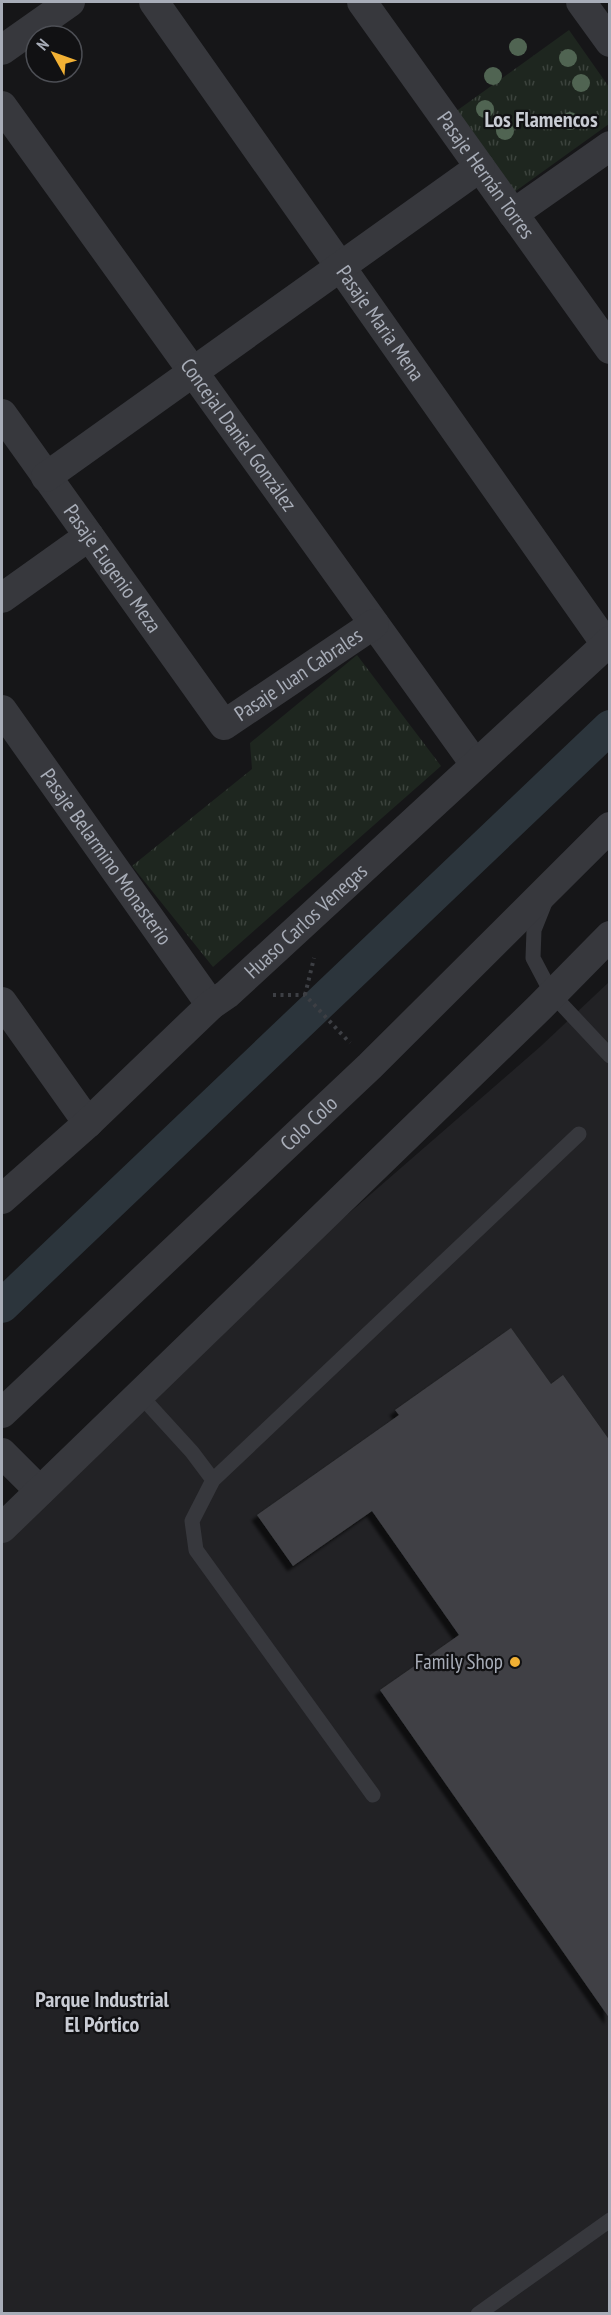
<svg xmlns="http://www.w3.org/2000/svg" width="611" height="2315" font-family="'PT Sans Narrow',sans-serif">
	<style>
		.built { fill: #222225 }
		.grass { fill: url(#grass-tufts) }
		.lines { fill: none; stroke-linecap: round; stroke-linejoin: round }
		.canal { stroke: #2c353c; stroke-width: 34 }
		.building { fill: #404145; filter: url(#shadow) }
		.path { stroke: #3d3f44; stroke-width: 4; stroke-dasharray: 3 4.5; stroke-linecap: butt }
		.lane { stroke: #37383d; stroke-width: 15 }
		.street { stroke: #37383d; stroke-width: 30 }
		.tree { fill: #506452 }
		.poi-dot { fill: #f2b134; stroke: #111113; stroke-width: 2 }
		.labels { text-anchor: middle; stroke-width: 4.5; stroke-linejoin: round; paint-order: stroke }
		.street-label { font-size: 21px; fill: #a8adb8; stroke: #111113 }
		.poi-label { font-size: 21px; fill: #a8adb8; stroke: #111113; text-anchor: end }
		.neighbourhood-label { font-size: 22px; font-weight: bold; fill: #c9ccd4; stroke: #111113 }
	</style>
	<defs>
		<pattern id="grass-tufts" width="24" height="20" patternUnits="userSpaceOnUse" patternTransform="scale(1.5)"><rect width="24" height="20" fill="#1e261f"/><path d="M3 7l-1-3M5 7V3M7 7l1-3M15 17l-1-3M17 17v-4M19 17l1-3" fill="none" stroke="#3c433d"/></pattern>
		<filter id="shadow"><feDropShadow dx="-5.5" dy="5.5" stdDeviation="1.5" flood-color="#0009"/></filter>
	</defs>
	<rect width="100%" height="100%" fill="#161618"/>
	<path class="built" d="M609,982V2313H2V1524L140,1395L541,1046Z"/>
	<path class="grass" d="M569,30L609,87V124L513,193L455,112Z
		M357,655L441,766L213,967L132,866L252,769L250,743Z"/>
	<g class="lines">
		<path class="canal" d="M2,1306L610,727"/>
	</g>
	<path class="building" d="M511,1328L551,1384L563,1375L610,1441V2019L380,1690L459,1635L372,1511L293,1566L257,1515L399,1415L395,1410Z"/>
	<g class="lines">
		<path class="path" d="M273,995H305L350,1043
			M305,995L314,958"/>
		<path class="lane" d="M546,900L534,930L533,958L552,994L610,1056
			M140,1395L192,1452L213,1480
			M373,1795L196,1550L192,1521L213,1480L579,1134
			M478,2314L610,2220"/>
		<g class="street">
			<path id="s1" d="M154,2L606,644"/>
			<path id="s2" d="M362,2L610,349"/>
			<path d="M581,2L610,42"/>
			<path d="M2,50L70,2"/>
			<path id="s3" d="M2,106L475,764"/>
			<path d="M513,214L610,146"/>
			<path id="s4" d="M2,414L224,725L374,624"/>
			<path d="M46,477L480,167"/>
			<path d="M2,598L89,536"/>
			<path id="s5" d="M2,710L211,1005"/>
			<path d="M2,1002L88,1123"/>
			<path id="s6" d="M2,1199L88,1123L211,1005L227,994L610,641"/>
			<path id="s7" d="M2,1413L370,1066L610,827"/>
			<path d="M2,1453L40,1491"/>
			<path d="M2,1528L539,1008L610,936"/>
		</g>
	</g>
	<g class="tree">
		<circle cx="518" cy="47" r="9"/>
		<circle cx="568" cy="58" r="9"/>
		<circle cx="493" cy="76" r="9"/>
		<circle cx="581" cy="83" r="9"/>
		<circle cx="485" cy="109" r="9"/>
		<circle cx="570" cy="121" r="9"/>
		<circle cx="505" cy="131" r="9"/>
	</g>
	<circle class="poi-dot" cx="515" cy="1662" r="6"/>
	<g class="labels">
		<g class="street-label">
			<text dy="7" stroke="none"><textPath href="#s2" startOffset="213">Pasaje Hernán Torres</textPath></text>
			<text dy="7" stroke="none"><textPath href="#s1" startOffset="393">Pasaje Maria Mena</textPath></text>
			<text dy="7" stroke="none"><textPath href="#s3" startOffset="405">Concejal Daniel González</textPath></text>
			<text dy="7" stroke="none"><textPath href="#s4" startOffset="190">Pasaje Eugenio Meza</textPath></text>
			<text dy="7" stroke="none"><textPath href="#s4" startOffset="472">Pasaje Juan Cabrales</textPath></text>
			<text dy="7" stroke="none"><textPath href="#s5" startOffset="180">Pasaje Belarmino Monasterio</textPath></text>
			<text dy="7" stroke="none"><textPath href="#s6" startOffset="412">Huaso Carlos Venegas</textPath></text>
			<text dy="7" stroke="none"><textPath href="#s7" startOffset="422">Colo Colo</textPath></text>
		</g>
		<g class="poi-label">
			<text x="503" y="1669">Family Shop</text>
		</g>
		<g class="neighbourhood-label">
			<text x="541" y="127">Los Flamencos</text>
			<text x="102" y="2007">Parque Industrial<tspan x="102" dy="25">El Pórtico</tspan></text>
		</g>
	</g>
	<rect width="611" height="2315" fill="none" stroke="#a8adb8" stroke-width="6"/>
	<g transform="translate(54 54) rotate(310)"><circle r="28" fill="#111113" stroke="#4d4f55" stroke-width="1.5"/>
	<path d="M0-4.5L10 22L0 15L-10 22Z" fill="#f2b134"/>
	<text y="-9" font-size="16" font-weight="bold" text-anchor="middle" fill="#a8adb8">N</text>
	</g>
</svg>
